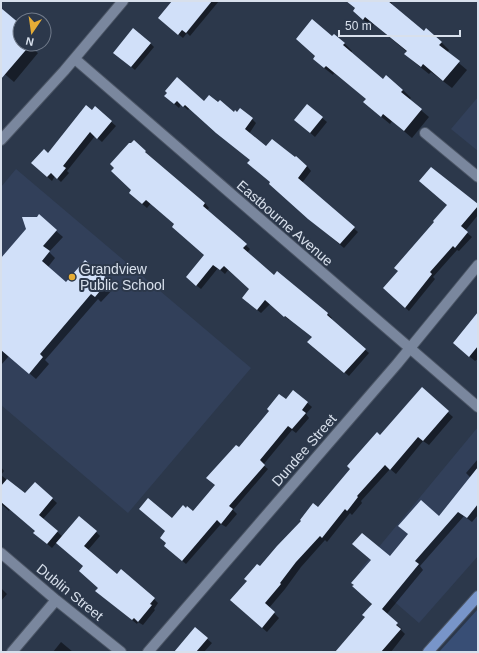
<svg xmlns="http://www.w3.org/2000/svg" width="479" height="653" font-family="Arial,sans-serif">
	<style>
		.built { fill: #32405a }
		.green { fill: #384e75 }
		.shadow { fill: #0007 }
		.building { fill: #d1e0f9 }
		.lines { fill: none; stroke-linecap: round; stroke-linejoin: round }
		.minor-casing { stroke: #4b5565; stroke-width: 12 }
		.major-casing { stroke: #4b5565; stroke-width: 12 }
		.minor { stroke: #7a879e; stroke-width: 10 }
		.major { stroke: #7895c9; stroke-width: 10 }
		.poi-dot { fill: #e6ad36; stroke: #2c384b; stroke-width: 1.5 }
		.labels { text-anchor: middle; stroke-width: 4; stroke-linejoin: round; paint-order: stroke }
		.street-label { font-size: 14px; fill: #d8e0ec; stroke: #2c384b }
		.poi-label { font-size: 14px; fill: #d8e0ec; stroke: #2c384b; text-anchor: start }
	</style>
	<rect width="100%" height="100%" fill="#2c384b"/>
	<path class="built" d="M478,97V151L451,129Z
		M16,169L251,368L128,513L1,405V187Z
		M478,427V556L419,623L359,571Z"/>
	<path class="green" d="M478,609V652H439Z"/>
	<path class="shadow" d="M181,1H219L190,36L187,33L183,38L163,22Z
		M346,1H390L392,3L391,5L424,32L441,42L449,50L447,53L467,70L452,88L431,72L429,74L414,62L406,54L407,52L374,24L372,27L362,19L356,9Z
		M1,9L20,25V44H39L34,50L38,53L14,82L1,71Z
		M332,38L344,43L352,51L351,53L383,80L403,90L411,98L409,100L429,117L412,138L392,121L390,124L373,110L367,99L334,73L333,75L323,67L316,57L297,39Z
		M150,43L154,47L135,70L119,57Z
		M170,100L204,102L252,119L256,123L249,134L266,148L295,159L296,157L307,166L311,171L302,183L358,232L344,248L314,223L271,183L251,160L190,108L188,110L181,104L179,108Z
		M308,106L327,122L315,137L300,124Z
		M95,108L116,126L102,142L95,136L67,171L69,173L61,182L55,176L52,181L36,167Z
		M145,152L205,203L209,208L207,210L250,249L247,253L274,276L277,272L328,314L332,318L330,320L369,353L349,376L313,346V337L290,319L289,320L270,304L261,313L247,302L250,289L228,270L225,274L218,268L201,289L191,281L205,255L175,225L151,203L147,208L134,197L133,190L116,175Z
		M478,205V215L465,231L472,237L459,251L457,250L433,277L435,279L409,311L388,292Z
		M39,216L63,237L49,252L55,258L48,267L66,283L85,261L115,287L101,302L98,299L45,360L49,364L36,379L9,356L1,365V260Z
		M478,313V359L475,361L459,348Z
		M422,389L453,417L429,445L423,441L396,474L390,469L361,501L362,503L352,515L350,513L327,542L325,540L301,567L285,589L269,608L279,618L267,632L236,605L260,568L318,509Z
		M294,391L312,407L306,414L309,418L296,433L292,430L263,465L268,469L233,510L237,514L226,527L221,524L186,564L170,550L166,532L172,519L193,513L216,485L239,448Z
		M478,459V515L472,522L464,516L420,566L423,570L386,615L402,629L401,630L405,634L391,652H335L366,617L390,558L439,518L471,478L466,473Z
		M1,467L4,471L1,475Z
		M1,475L25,495L35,483L57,503L43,519L63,537L96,532L100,536L88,550L117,576L154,599L158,603L154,609L155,610L143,625L138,622L137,624L101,595L99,588L84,566L57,542L52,548L39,537L36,531L10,509L9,511L1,504Z
		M1,588L7,594L1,601Z
		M195,629L212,643L204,652H175Z
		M61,642L73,652H53Z"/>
	<path class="building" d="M172,1H212L186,33L182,30L178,35L158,18Z
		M346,1H388L424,31L426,28L442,42L439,45L460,61L443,81L423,64L421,67L404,54L407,51L365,17L363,20L353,11L355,8Z
		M1,8L20,24V44H31L1,79Z
		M312,19L332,36L334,34L345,43L343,45L383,79L386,75L403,90L401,92L422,109L404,131L383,114L381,117L363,102L366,99L326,66L324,68L313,59L315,56L296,39Z
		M133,28L151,43L131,67L113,53Z
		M177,77L204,101L209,95L218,102L220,100L234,112L235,110L237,112L240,108L253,118L245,129L266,146L272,139L295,157L296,156L307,166L298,178L355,227L340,244L308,219L269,184L270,182L247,163L250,160L216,133L185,105L183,107L177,101L174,104L164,96L167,93L165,91Z
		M307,104L323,117L310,133L294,120Z
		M86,105L92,110L95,106L112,121L97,139L90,132L63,166L66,168L57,179L51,173L47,177L31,163L44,149L48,153Z
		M134,140L146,151L145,152L205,203L203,206L247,244L243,248L274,275L277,271L328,313L327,315L366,349L344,373L307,342L312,337L285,316L284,317L265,300L257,310L242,298L249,289L224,266L220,270L213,265L196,286L186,277L204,255L172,227L174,224L146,200L142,204L129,193L131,190L111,171L114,168L110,164L129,143H131Z
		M431,167L478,204V206L461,226L468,232L455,248L453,246L430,272L432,274L405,308L383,288L398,271L394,268L434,222L433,221L447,205L419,181Z
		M39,214L57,230L43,246L50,251L42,261L66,282L85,260L109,280L95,297L91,294L40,354L43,357L29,374L1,350V258L26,229L22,217H37Z
		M478,312V346L469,357L453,343Z
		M422,387L449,411L423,441L418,437L390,470L385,465L357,496L358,497L348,510L347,511L345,509L322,538L320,536L296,562L280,583L281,584L265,603L275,612L262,628L230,600L247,581L244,579L257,564L260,566L277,546L301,521L300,520L313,503L318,507L350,469L347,466L377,432L380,435Z
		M293,390L308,402L302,410L306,413L292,429L288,426L260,460L265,465L229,506L233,509L221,524L217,520L182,561L164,546L166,543L160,538L165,531L139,509L148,498L172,518L183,505L186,508L187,506L193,511L215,485L206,478L236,445L239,447L269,411L267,409L279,394L286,399Z
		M478,467V504L467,518L458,512L415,561L419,564L382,609L398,623L396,625L401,629L381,652H335L365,617L362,615L372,604L352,586L354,585L351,583L371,560L352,544L362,533L390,556L408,534L398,526L421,500L439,516Z
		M7,479L25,493L35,482L53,498L39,515L58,531L47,544L33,533L35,531L1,502V486Z
		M79,516L97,531L84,546L117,574L121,569L155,598L150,604L152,605L138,622L134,618L132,620L95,591L98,588L79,571L83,566L56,543Z
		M195,627L208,638L196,652H174Z"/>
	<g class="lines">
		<defs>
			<path id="minor" d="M75,59L478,407
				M425,133L478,177
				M1,140L64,71L123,1
				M1,553L56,600L121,652
				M12,652L56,600
				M148,652L397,364L478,265"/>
			<path id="major" d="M428,652L478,596"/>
		</defs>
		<use href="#minor" class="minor-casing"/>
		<use href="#major" class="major-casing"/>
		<use href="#minor" class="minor"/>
		<use href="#major" class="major"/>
	</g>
	<circle class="poi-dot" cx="72" cy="277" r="4"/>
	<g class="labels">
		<g class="street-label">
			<text transform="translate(285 223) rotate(41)" y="5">Eastbourne Avenue</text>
			<text transform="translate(304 450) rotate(-49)" y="5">Dundee Street</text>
			<text transform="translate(70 592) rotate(39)" y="5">Dublin Street</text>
		</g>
		<g class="poi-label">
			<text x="80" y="274">Grandview<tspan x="80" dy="16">Public School</tspan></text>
		</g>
	</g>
	<rect width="479" height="653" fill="none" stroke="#d8e0ec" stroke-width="4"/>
	<g transform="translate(32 32) rotate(193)"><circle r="19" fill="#2c384b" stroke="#717b8b"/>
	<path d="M0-3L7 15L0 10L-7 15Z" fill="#e6ad36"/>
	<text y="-6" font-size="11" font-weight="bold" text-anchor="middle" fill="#d8e0ec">N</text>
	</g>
	<path d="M339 30v6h121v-6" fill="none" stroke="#d8e0ec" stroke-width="2"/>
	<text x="345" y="30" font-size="12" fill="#d8e0ec" stroke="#2c384b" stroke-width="3" paint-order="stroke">50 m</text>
</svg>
